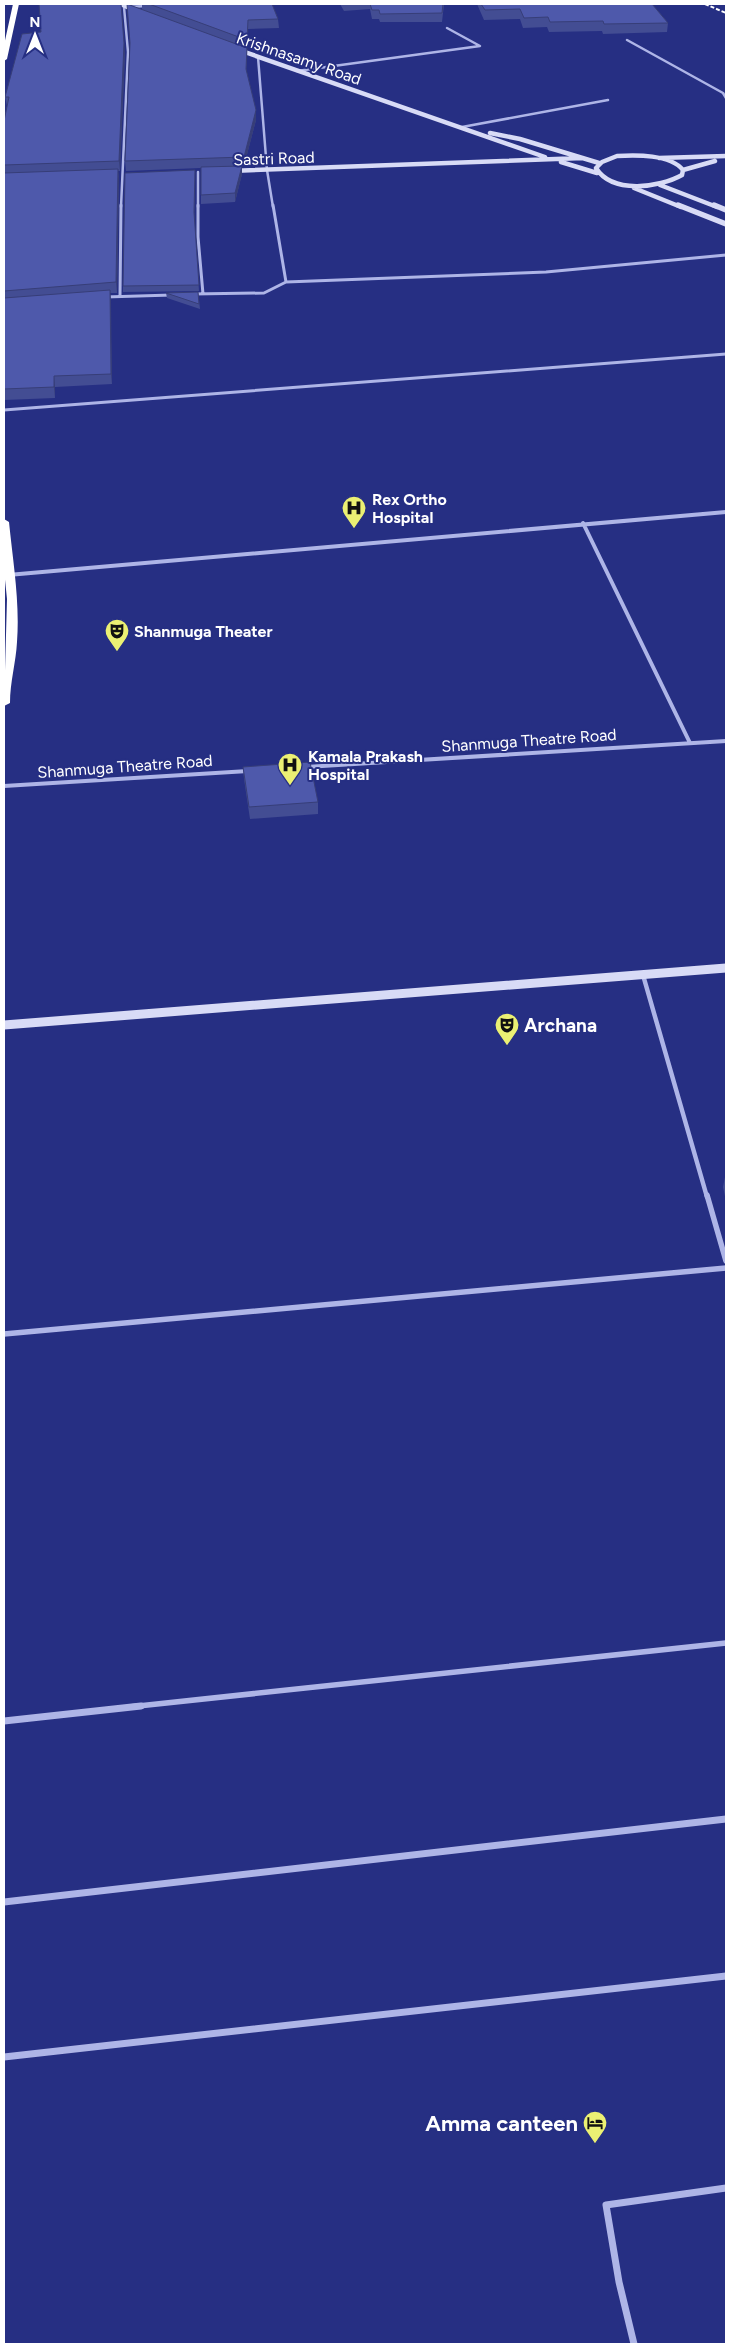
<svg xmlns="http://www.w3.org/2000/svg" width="730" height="2348" font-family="Figtree,sans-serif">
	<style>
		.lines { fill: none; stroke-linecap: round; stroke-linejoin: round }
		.street-far5 { stroke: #aeb5e7; stroke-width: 2.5 }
		.street-far4 { stroke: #aeb5e7; stroke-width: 3 }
		.street-far3 { stroke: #aeb5e7; stroke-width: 4 }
		.street-far2 { stroke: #aeb5e7; stroke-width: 4.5 }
		.street-far1 { stroke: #aeb5e7; stroke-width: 5.5 }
		.street { stroke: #aeb5e7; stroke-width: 7 }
		.secondary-far2 { stroke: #d8dbf6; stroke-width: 4.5 }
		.secondary-far1 { stroke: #d8dbf6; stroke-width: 5.5 }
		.secondary { stroke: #d8dbf6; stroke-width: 9 }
		.highway { fill: #fff; fill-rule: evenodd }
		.rail { stroke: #fff; stroke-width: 2; stroke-dasharray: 4 2; stroke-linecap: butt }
		.wall { fill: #434d93 }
		.shaded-wall { fill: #373e78 }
		.building { fill: #4e59ab; stroke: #373e78 }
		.labels { text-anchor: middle; stroke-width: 4; stroke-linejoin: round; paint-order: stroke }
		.far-street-label { font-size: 16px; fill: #fff; stroke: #262f83 }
		.far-poi-label { font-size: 16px; font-weight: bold; fill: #fff; stroke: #262f83; text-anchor: start }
		.poi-label { font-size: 19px; font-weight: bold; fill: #fff; stroke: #262f83; text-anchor: start }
		.near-poi-label { font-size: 22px; font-weight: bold; fill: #fff; stroke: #262f83; text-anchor: end }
	</style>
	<rect width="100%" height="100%" fill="#262f83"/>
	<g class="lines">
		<path class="street-far5" d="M627,40L723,93L726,98
			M258,57L267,170L273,207
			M297,71L480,46L447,28
			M462,127L608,100
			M198,172V207
			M121,207L128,52L124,7L148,6"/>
		<path class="street-far4" d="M198,205V237L203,294
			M273,205L286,282
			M193,294L264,293L286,282L546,272L726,255
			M120,296L121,205
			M105,297L172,295
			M4,410L726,354"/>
		<path class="street-far3" d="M583,523L690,743
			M8,575L726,512
			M306,767L726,741
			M4,786L248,771"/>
		<path class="street-far2" d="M643,975L707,1197"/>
		<path class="street-far1" d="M707,1195L726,1261
			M4,1334L726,1268
			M129,1707L726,1643"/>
		<path class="street" d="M4,1721L141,1706
			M4,1902L726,1819
			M4,2057L726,1976
			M634,2344L619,2282L606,2205L726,2188"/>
		<path class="secondary-far2" d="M121,4L140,13
			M236,49L545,157
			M490,133L520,139L599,163
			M617,156C636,155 670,154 683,170L682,175C659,188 612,194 596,168L602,162Z
			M659,158L726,156
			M561,162L597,173
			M683,170L715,161
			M230,171L583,158
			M660,185L717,207
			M634,188L681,207"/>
		<path class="secondary-far1" d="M678,205L726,224
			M714,205L726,210"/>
		<path class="secondary" d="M4,1025L726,968"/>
		<path class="highway" d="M13,4H19L7,59L4,61V45Z
			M4,519L9,522C13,562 20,602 17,642C16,662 10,682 10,703L4,706L7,599L4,570Z"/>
		<path class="rail" d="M705,4L726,13"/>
	</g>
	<path class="wall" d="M142,4H272L278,19L279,28L248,29L247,49V48L246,72L256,120L244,166H242V174L235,202L201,204V168L126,171L125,161L142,9Z
		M340,4H444L442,22H380L379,19H372L370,9L344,11Z
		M477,4H652L668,23L667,32L603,34L602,31L549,32L547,27L523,28L520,19L484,20Z
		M41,32L125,52L120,171H118L119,179L117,293H110L112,384L55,387V398L4,400V121L7,106L5,97Z
		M195,176L194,217L199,291L123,292V286Z
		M198,292L200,309L167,298L166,293Z
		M243,767L318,802V814L250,819L244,779Z
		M726,1172V1201L723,1187Z"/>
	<path class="shaded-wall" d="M124,43L125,52L120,171L119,161Z
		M256,110V120L244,166V157Z
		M242,166V174L235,202V193Z
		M118,169L119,179L117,293L116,282Z
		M110,290L111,300L112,384L111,374Z
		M54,376L55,387V398L54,387Z"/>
	<path class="building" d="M39,4H121L124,43L119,161L4,165V121L9,97H5L22,34L41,32Z
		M127,4L247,48L246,69L256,110L244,157L125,161L130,43Z
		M149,4H272L278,19L248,20L247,40Z
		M370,4H443L442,13L380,14L379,10H372Z
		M481,4H652L668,23L604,24L603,21L550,22L548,17L524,18L520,9L485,10Z
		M242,166L235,193L201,195V167Z
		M118,169L116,282L4,291V173Z
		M195,170L194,212L199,285L123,286L125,173Z
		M110,290L111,374L54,376V387L4,389V298Z
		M198,292L199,304L166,293Z
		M310,762L318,802L249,807L243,767Z"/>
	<defs>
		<symbol id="hospital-pin" viewBox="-11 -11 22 30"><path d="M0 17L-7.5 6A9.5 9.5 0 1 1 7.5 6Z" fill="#ebf073" stroke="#262f83"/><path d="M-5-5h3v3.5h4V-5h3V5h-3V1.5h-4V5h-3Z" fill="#111"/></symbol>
		<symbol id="theatre-pin" viewBox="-11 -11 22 30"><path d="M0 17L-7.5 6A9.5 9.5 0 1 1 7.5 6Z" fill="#ebf073" stroke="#262f83"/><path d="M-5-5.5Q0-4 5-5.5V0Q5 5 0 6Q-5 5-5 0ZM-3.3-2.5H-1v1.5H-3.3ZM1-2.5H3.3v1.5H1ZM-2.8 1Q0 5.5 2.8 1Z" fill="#111"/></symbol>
		<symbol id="hotel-pin" viewBox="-11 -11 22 30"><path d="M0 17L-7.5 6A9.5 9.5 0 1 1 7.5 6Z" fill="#ebf073" stroke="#262f83"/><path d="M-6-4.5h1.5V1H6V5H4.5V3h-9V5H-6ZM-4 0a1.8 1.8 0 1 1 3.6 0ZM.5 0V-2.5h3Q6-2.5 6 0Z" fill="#111"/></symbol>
	</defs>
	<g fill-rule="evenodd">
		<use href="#hospital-pin" x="340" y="494" width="28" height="38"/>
		<use href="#theatre-pin" x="103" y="617" width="28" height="38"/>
		<use href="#hospital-pin" x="276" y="751" width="28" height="38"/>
		<use href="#theatre-pin" x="493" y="1011" width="28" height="38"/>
		<use href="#hotel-pin" x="581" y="2109" width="28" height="38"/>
	</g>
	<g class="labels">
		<g class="far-street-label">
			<text transform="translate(299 58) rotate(19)" y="6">Krishnasamy Road</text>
			<text transform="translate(274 158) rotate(-2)" y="6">Sastri Road</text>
			<text transform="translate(529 740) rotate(-4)" y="6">Shanmuga Theatre Road</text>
			<text transform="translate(125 766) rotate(-4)" y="6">Shanmuga Theatre Road</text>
		</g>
		<g class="far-poi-label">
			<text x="372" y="505">Rex Ortho<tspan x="372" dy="18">Hospital</tspan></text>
			<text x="134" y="637">Shanmuga Theater</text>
			<text x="308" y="762">Kamala Prakash<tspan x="308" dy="18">Hospital</tspan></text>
		</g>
		<g class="poi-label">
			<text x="524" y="1032">Archana</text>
		</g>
		<g class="near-poi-label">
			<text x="578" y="2131">Amma canteen</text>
		</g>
	</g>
	<rect width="730" height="2348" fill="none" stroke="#ffffff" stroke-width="10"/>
	<g transform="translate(35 35)" stroke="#262f83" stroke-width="4" paint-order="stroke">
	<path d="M0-4L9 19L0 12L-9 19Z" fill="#ffffff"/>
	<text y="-8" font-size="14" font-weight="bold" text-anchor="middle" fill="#ffffff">N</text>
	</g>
</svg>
